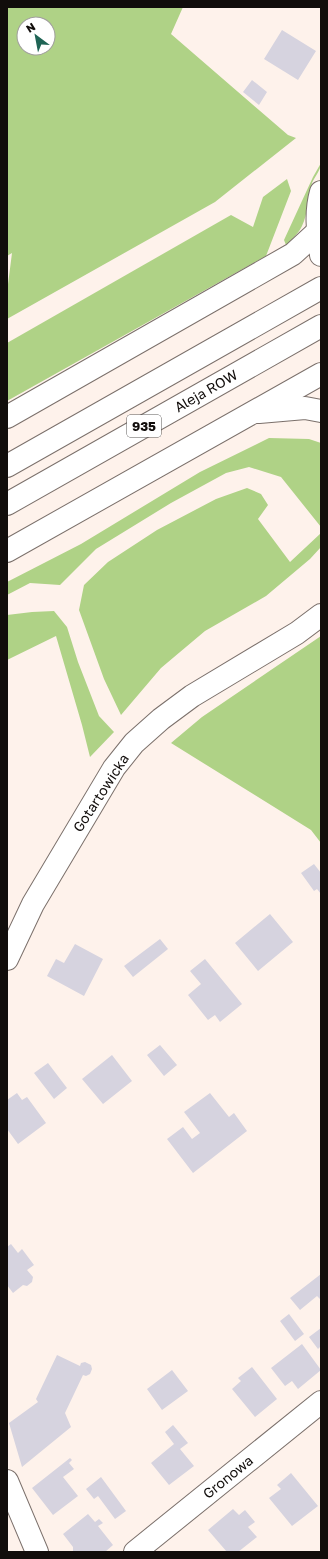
<svg xmlns="http://www.w3.org/2000/svg" width="328" height="1559" font-family="'Golos Text',sans-serif">
	<style>
		.green { fill: #afd286; fill-rule: evenodd }
		.building { fill: #d6d3df }
		.lines { fill: none; stroke-linecap: round; stroke-linejoin: round }
		.minor-casing { stroke: #7b706b; stroke-width: 24 }
		.tertiary-casing { stroke: #7b706b; stroke-width: 24 }
		.primary-casing { stroke: #7b706b; stroke-width: 24 }
		.minor { stroke: #fff; stroke-width: 22 }
		.tertiary { stroke: #fff; stroke-width: 22 }
		.primary { stroke: #fff; stroke-width: 22 }
		.labels { text-anchor: middle; stroke-width: 4; stroke-linejoin: round; paint-order: stroke }
		.shield { fill: #fff; stroke: #585654; stroke-width: 1 }
		.shield-label { font-size: 13px; font-weight: bold; fill: #110d0b }
		.street-label { font-size: 14px; fill: #110d0b; stroke: #fff }
	</style>
	<rect width="100%" height="100%" fill="#fef2eb"/>
	<path class="green" d="M7,7H183L171,34L288,135L296,138L215,202L7,319V292L12,253L7,256ZM24,24H48V48H24Z
		M321,163C321,170 315,176 312,183C308,197 308,214 302,226C299,233 291,240 286,245L284,240L313,177Z
		M287,179L291,191L266,256L7,401V343L231,215L253,227L263,197Z
		M269,438L309,439L321,443V527L281,477L249,467L226,473L171,503L96,549L60,585L30,583L7,595V582L81,544L200,472Z
		M247,488L261,494L268,505L258,519L290,562L321,533V547L310,559L266,596L205,631L161,668L121,715L104,679L79,610L84,585L108,562L157,530L216,499Z
		M54,611L67,627L78,662L99,716L114,732L90,757L82,725L56,636L7,660V615L32,612Z
		M321,636V843L311,830L171,743L202,717Z"/>
	<path class="building" d="M282,30L316,51L298,80L264,59Z
		M252,80L267,92L259,105L243,92Z
		M314,864L321,873V894L317,889L314,891L301,873Z
		M270,914L293,942L258,971L235,943Z
		M160,939L168,949L133,977L124,966Z
		M75,944L103,959L84,996L47,976L56,959L64,963Z
		M205,959L242,1004L220,1022L215,1015L208,1020L188,995L201,984L190,971Z
		M160,1045L177,1065L164,1076L147,1055Z
		M112,1055L132,1081L103,1104L82,1079Z
		M48,1063L67,1088L54,1099L34,1073Z
		M17,1093L22,1100L27,1097L46,1123L18,1144L7,1129V1100Z
		M210,1093L229,1117L234,1113L247,1131L193,1173L167,1139L183,1127L192,1139L200,1133L184,1112Z
		M11,1244L18,1253L22,1249L34,1265L27,1270L33,1277L32,1282L27,1286L23,1285L13,1293L7,1285V1247Z
		M321,1274V1298L320,1299L317,1296L300,1310L290,1298Z
		M289,1314L304,1334L295,1341L280,1321Z
		M321,1328V1346L318,1349L309,1337Z
		M302,1344L321,1370L298,1389L292,1381L285,1386L271,1368Z
		M57,1355L80,1366L81,1363L85,1362L91,1365L92,1369L90,1374L86,1376L83,1375L65,1413L71,1427L22,1467L9,1423L38,1402L36,1399Z
		M252,1367L277,1399L255,1417L232,1389L241,1381L238,1378Z
		M172,1370L188,1391L162,1410L147,1389Z
		M173,1425L188,1443L180,1449L194,1466L169,1485L151,1463L174,1444L165,1432Z
		M70,1458L72,1460L69,1463L74,1469L63,1477L78,1496L53,1515L32,1488Z
		M291,1473L318,1506L292,1526L269,1498L281,1489L277,1485Z
		M101,1477L126,1511L115,1519L98,1496L94,1499L86,1489Z
		M233,1509L239,1515L245,1510L255,1522L248,1527L257,1537L238,1552H227L208,1530Z
		M88,1514L95,1522L99,1519L103,1523L98,1526L113,1545L105,1552H73V1547L63,1534Z"/>
	<g class="lines">
		<defs>
			<path id="minor" d="M7,1481L37,1552
				M135,1552L321,1402"/>
			<path id="tertiary" d="M321,192C315,213 318,233 321,255
				M7,959L33,904L114,768L134,743L161,719L192,696L297,633L321,615"/>
			<path id="primary" d="M259,412L305,408L321,411
				M7,417L293,254L318,231
				M7,466L321,288
				M7,504L321,326
				M7,551L321,374"/>
		</defs>
		<use href="#minor" class="minor-casing"/>
		<use href="#tertiary" class="tertiary-casing"/>
		<use href="#primary" class="primary-casing"/>
		<use href="#minor" class="minor"/>
		<use href="#tertiary" class="tertiary"/>
		<use href="#primary" class="primary"/>
	</g>
	<g class="labels">
		<rect class="shield" x="127" y="415" width="34" height="22" rx="3"/>
		<g class="shield-label">
			<text x="144" y="431">935</text>
		</g>
		<g class="street-label">
			<text transform="translate(206 391) rotate(-30)" y="5">Aleja ROW</text>
			<text transform="translate(101 793) rotate(-57)" y="5">Gotartowicka</text>
			<text transform="translate(228 1477) rotate(-39)" y="5">Gronowa</text>
		</g>
	</g>
	<rect width="328" height="1559" fill="none" stroke="#110d0b" stroke-width="16"/>
	<g transform="translate(36 36) rotate(328)"><circle r="19" fill="#ffffff" stroke="#a09e9d"/>
	<path d="M0-3L7 15L0 10L-7 15Z" fill="#1f6455"/>
	<text y="-6" font-size="11" font-weight="bold" text-anchor="middle" fill="#110d0b">N</text>
	</g>
</svg>
